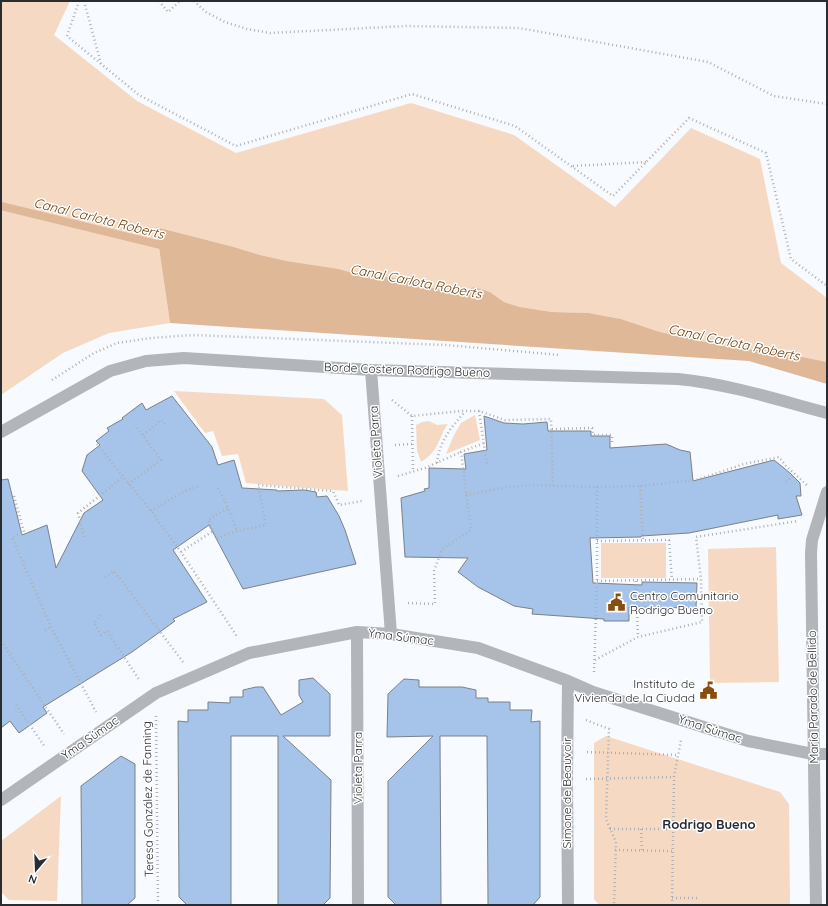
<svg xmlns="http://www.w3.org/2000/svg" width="828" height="906" font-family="Quicksand,sans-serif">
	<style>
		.green { fill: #f6d9c3 }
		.water { fill: #dfb898 }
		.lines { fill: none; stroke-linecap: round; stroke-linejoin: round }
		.stream { stroke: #dfb898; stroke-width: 8 }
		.building { fill: #a6c3e9; stroke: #7b818a }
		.path { stroke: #adb0b4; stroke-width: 2.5; stroke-dasharray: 1 3; stroke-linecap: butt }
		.minor { stroke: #b2b5b9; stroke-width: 12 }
		.labels { text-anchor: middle; stroke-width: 3; stroke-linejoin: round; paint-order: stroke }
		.street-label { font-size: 12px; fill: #292c30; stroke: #fff }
		.poi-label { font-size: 12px; fill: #292c30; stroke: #fff; text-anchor: start }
		.water-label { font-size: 13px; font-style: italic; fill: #6d3c04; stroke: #fff }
		.neighbourhood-label { font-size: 13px; font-weight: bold; fill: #252a31; stroke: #fff }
	</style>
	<rect width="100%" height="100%" fill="#f7fafe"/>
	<path class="green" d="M1,1H70L54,35L137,101L236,153L411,103L514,135L615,207L691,128L760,159L781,263L827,298V362L769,350L738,349L660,332L621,319L589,313L552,312L520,307L504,302L490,292L474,287L458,292L437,289L419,283L389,277L363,276L339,269L287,261L260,255L234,247L156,227L170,323L109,333L63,353L1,395Z
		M174,391L324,399L342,415L348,491L246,483L238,454L222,456L213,431L205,433Z
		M475,415L480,440L446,454L454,435L461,423Z
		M429,421L437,425L448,424C441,433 439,446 431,454C428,457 424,460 421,462L417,451L416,425L422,422Z
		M601,543H666V578H601Z
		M776,547L779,682L710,683L708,549Z
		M606,736L780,792L789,804L790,905H599L594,899V743Z
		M61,796L57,901L9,900L1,892V841Z"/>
	<path class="water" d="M156,227L234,247L260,255L287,261L339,269L363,276L389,277L419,283L437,289L458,292L474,287L490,292L504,302L520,307L552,312L589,313L621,319L660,332L738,349L769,350L822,361L827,362V384L749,361L170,323Z"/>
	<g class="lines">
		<path class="stream" d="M1,206L169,247"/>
	</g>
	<path class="building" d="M172,396L212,447L218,465L234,460L242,488L277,490V491L304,490L316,492L317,497L327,496L339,516L345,530L356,564L243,589L209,525L173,550L207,602L173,619L175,621L132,652L43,707L47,713L19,733L10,721L1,728V480L8,479L22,535L47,525L56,568L84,513L103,500L82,471L87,455L100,445L96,441L109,431L107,428L123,419L122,418L142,403L146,410Z
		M484,416L504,423L523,424L547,422L548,431H591V436H610V448L666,444L680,450L690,452L693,481L774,460L790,473L800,483L801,496H796L802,515L778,519V515L689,533L641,536V537L590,538L593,583L642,585V582L697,583L696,608L629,607V621H604V619L532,614L533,609L514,606L478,587L458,572L468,558L405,557L401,498L425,491L424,489L429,488V468L466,469L464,454L487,450Z
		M313,678L330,694V736H283L331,780L330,898L323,905H278V736H231V905H187L179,897L178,721L188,722V710H208V702L230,703V697H243V690L256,687H263L281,715L303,702L299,695V680Z
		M404,679L419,680V687H462L476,690V698H488V702H510V710H532L531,722L540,721V897L533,905H488L487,736H440L441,905H396L388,897V781L433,736L387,737L388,694Z
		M121,756L135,764V898L127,905H82L81,786Z"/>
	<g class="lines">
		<path class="path" d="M79,1L67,36L139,95L236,146L412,94L515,126L613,196L689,118L766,153L791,259L827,286
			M84,1L101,64
			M159,1L168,12L180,1
			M194,1L206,12L225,22L247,29L270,33L406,26L519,28L708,62L774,96L827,104
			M573,166L646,162
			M52,380L94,353L117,343L151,338L193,335L446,345L560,355
			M392,400L412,416L461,411H479L505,420L551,419L553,485
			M479,411L487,465
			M412,416L413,472
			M552,429L592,428L593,435H612V444
			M143,435L161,420L167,426
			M97,444L151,511L181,552L238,638
			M395,445L413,444
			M437,463C439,442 451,427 465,412
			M398,476L425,468L461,452
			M786,482L795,474
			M128,484L161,460L135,425
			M640,486L643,540
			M218,488L226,503L237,531
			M466,495L508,487L532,485L597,487L640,486L696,480L744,464L779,457L786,466L809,487
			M14,496L24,532L12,537L51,627L96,712
			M151,511L181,493L198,486
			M213,531L217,538L237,531L266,525L258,485L333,491L339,505L362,501
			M84,537L78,513L123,477
			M597,541L669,540L672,580
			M181,552L213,531L208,520L228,508
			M105,577L114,571L183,662
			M597,581L701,579
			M636,581L638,637
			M408,603L435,604L434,571L442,549L471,530L461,452L484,443
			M101,615L94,623L101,635L107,631L140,681
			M45,630L51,627
			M1,641L64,734
			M595,660L638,637L702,622L701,579L696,537L798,521
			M594,672L597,581V487
			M16,705L45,747
			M156,716L158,905
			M586,720L609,729L606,819L616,842L614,905
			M587,752L678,755
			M586,779L674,777
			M610,829H673
			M641,829L642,851
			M615,850L673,851
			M672,898H697
			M672,905L674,777L681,740"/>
		<path class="minor" d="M371,370L391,634
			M1,432L110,371L146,361L184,358L371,370L678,379C729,384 778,400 827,413
			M357,632L358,905
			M1,800L156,693L249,653L357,632L391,634L478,648L568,681L593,692L748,741L813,754H827
			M568,905L567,779L568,681
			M816,905L811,553L812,540L827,492"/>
	</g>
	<defs>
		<symbol id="civic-bare" viewBox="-9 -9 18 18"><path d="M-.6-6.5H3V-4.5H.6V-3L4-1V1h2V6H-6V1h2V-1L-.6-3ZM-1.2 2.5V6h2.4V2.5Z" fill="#8a4d0b" stroke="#fff" stroke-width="2.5" paint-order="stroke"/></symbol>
	</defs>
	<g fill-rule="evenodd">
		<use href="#civic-bare" x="604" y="590" width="25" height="25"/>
		<use href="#civic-bare" x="696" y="678" width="25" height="25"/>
	</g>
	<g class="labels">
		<g class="street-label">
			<text transform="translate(407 370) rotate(2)" y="4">Borde Costero Rodrigo Bueno</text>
			<text transform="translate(376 442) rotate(-94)" y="4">Violeta Parra</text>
			<text transform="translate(401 637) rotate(7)" y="4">Yma Súmac</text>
			<text transform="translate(813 697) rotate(-91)" y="4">María Parado de Bellido</text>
			<text transform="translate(710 729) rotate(18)" y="4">Yma Súmac</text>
			<text transform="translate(90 738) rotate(-35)" y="4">Yma Súmac</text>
			<text transform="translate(358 768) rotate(-90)" y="4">Violeta Parra</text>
			<text transform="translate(567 793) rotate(-90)" y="4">Simone de Beauvoir</text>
			<text transform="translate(148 799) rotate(-91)" y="4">Teresa González de Fanning</text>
		</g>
		<g class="poi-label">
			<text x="630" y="600">Centro Comunitario<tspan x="630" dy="14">Rodrigo Bueno</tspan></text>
			<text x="695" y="688" text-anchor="end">Instituto de<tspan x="695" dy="14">Vivienda de la Ciudad</tspan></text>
		</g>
		<g class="water-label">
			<text transform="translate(99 218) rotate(14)" y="5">Canal Carlota Roberts</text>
			<text transform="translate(416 281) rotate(11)" y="5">Canal Carlota Roberts</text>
			<text transform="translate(734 342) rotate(12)" y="5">Canal Carlota Roberts</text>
		</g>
		<g class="neighbourhood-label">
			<text x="709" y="829">Rodrigo Bueno</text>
		</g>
	</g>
	<rect width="828" height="906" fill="none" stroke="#292c30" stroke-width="4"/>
	<g transform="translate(36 870) rotate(199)" stroke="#ffffff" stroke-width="3" paint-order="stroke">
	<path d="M0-3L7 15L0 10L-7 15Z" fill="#292c30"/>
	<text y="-6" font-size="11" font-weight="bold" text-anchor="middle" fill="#292c30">N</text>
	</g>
</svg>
